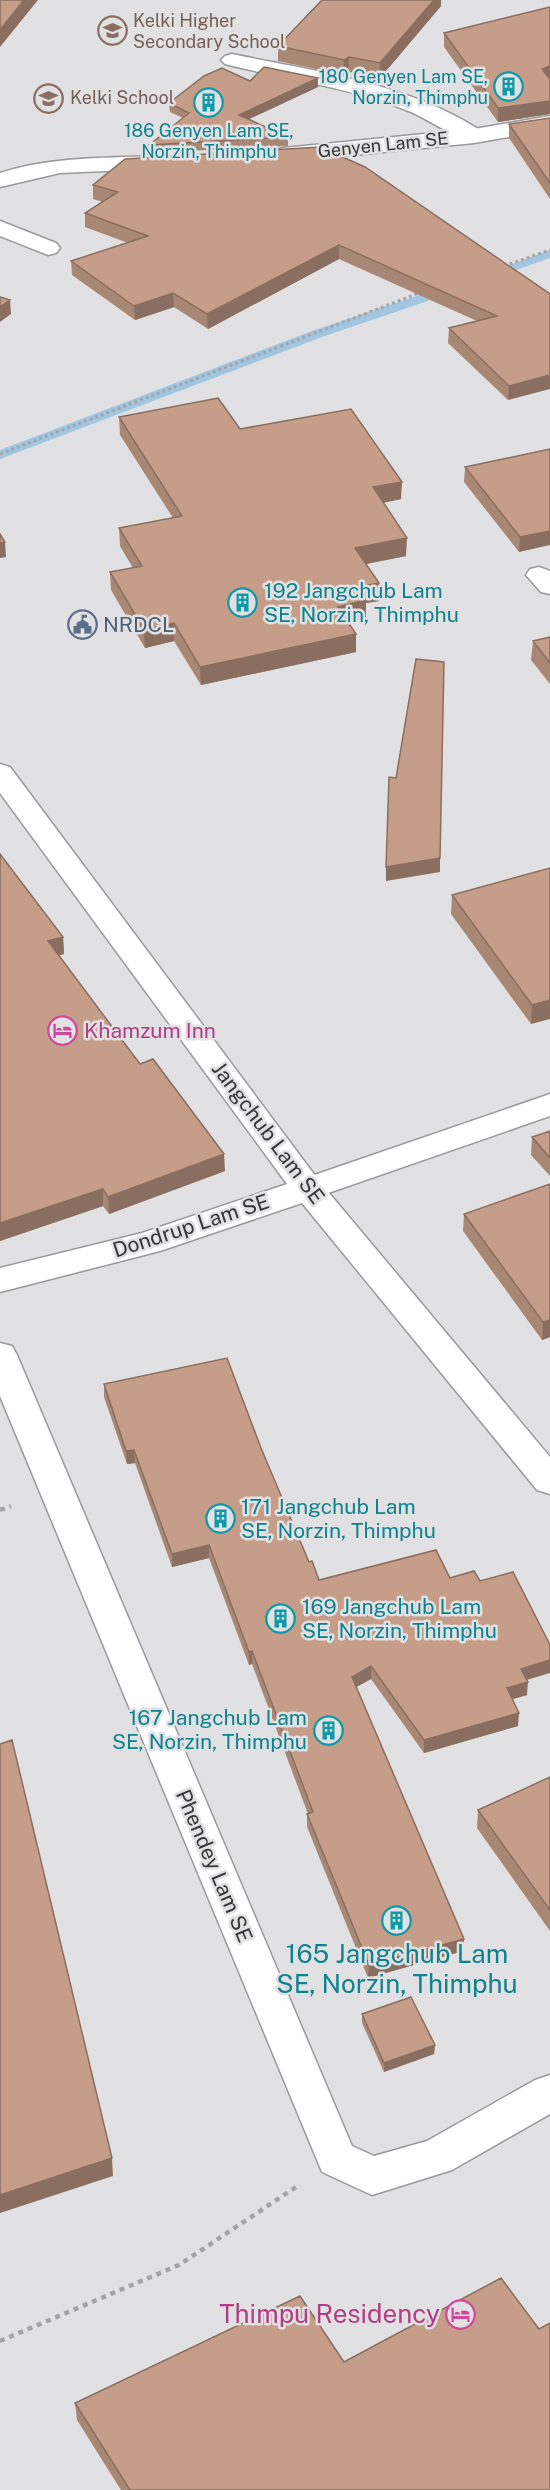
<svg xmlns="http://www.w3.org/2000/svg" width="550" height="2490" font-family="'Public Sans',sans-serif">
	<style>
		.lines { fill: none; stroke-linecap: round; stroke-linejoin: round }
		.stream { fill: #a1c6e2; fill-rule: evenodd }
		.service-casing { stroke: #99989b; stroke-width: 3 }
		.minor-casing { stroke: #99989b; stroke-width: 3 }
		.tertiary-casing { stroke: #99989b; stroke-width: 3 }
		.secondary-casing { stroke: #99989b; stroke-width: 3 }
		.path-far1 { stroke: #a4a4a6; stroke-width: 3; stroke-dasharray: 3 3; stroke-linecap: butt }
		.path { stroke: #a4a4a6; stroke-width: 4.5; stroke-dasharray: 5 5; stroke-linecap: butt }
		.service { fill: #fff; fill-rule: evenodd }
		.minor { fill: #fff; fill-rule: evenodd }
		.tertiary { fill: #fff; fill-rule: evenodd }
		.secondary { fill: #fff; fill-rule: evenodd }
		.wall { fill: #a98775 }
		.shaded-wall { fill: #8a6e5f }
		.building { fill: #c59d88; stroke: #8a6e5f; stroke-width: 1.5 }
		.labels { text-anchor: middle; stroke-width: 5; stroke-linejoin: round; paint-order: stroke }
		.far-education-label { font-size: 18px; fill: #785e54; stroke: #e1e1e3; text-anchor: start }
		.far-culture-label { font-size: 18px; fill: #0d838f; stroke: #e1e1e3; text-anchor: end }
		.far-street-label { font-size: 18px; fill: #373738; stroke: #e1e1e3 }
		.culture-label { font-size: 21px; fill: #0d838f; stroke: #e1e1e3; text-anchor: start }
		.service-label { font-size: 21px; fill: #4e5e75; stroke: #e1e1e3; text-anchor: start }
		.hotel-label { font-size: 21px; fill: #b23c85; stroke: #e1e1e3; text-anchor: start }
		.street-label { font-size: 21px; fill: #373738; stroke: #e1e1e3 }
		.near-culture-label { font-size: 26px; fill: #0d838f; stroke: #e1e1e3 }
		.near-hotel-label { font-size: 26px; fill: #b23c85; stroke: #e1e1e3; text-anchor: end }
	</style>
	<rect width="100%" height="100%" fill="#e1e1e3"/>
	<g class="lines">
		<path class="stream" d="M550,250V258L493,278H485L483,275Z
			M446,286L452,290L451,293L322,337L0,459V450L312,331Z"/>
		<defs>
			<path id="service" d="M232,54C309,70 393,81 463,120C470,125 480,128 485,136L482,141C464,145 430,120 411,112C351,87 287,80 225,64L221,60L225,56Z
				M0,221L56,243L60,248L56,253L48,255L0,236Z
				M539,567L550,571V594L541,592L526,575L530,569Z"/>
			<path id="minor" d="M550,1094V1116L308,1200L297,1197L292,1189L297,1181Z
				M0,1343L12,1346L17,1355L352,2146L374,2156L427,2141L535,2080L550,2075V2114L452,2170L372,2195L322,2172L0,1396Z"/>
			<path id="tertiary" d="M550,116V130L474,143L284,162L276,160L273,155L276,150L284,148L474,129Z
				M164,156L172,158L175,163L172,168L60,173L0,187V173C53,156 109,158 164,156Z"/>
			<path id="secondary" d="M0,764L10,767L319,1181L550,1457V1494L537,1490L302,1203L160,1251L0,1292V1268L142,1233L287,1184L0,793Z"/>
		</defs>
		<use href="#service" class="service-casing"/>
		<use href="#minor" class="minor-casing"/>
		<use href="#tertiary" class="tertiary-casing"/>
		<use href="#secondary" class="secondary-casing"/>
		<path class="path-far1" d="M504,266L550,250
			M0,454L419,293"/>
		<path class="path" d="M0,1510L11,1506
			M0,2341L179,2265L296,2187"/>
		<use href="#service" class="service"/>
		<use href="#minor" class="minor"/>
		<use href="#tertiary" class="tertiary"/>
		<use href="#secondary" class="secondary"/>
	</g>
	<path class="wall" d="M322,0H441V6L380,78L349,72L343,75L278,61V46Z
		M550,7V114L498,122L444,47V33Z
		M250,81L318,87L248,119L288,137V146L149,153V145L183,118L170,112L169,103Z
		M550,118V199L509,138V124Z
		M93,185L550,294L508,400L448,343L449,328L477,321L339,259L208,329L174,307L135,320L72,275L71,261L128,243L85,227V213L103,202L93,199Z
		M119,417L240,429L401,499L383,503L406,556L366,564L379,583V601L366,603V618L348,622L356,652L201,685L174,641L145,648L111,590L110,572L133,568L120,546L119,528L173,518L120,435Z
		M550,449L519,552L464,482L465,467Z
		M550,637V684L531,660L533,641Z
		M0,854L63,937L64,954L59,955L140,1064L225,1171L109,1214L103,1206L0,1241Z
		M550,868L531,1024L451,914L452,895Z
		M550,1131V1176L531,1155L532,1137Z
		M550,1184V1337L542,1340L463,1231L464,1214Z
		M104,1384L261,1448L309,1562L319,1580L450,1578L527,1680V1695L512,1699L518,1726L424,1753L371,1679L356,1687L463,1951L368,1978L307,1827V1814H308L252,1664L249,1665L209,1558L172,1567L135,1463L127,1464L104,1397Z
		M550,1777V1931L477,1828L478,1810Z
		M362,2014L435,2045L434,2054L384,2072L362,2023Z
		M344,2362L550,2490H121L77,2420L75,2403Z"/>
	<path class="shaded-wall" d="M24,0H38L0,47V30Z
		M434,0H441V6L380,78V63Z
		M349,57V72L343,75L344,60Z
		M550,66V80L542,69Z
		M318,78V87L239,124V115Z
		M550,101V114L498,122V108Z
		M339,245V259L208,329L207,314Z
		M173,293L174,307L135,320L134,306Z
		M10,300L11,314L0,322V307Z
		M550,375V389L508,400L509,386Z
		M402,482L401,499L372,505L373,487Z
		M550,531V545L519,552L520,537Z
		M407,538L406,556L355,566V548Z
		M5,542L6,557L0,558V543Z
		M379,583V601L366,603V618L338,624V607L358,587Z
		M174,623V641L145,648L144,630Z
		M356,634V652L201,685L200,667Z
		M440,858V872L386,881V867Z
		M63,937L64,954L49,959L48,941Z
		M550,1000V1019L531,1024L532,1005Z
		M224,1154L225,1171L109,1214L108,1197Z
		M103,1189V1206L0,1241V1223Z
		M550,1320V1337L542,1340L543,1322Z
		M134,1450L135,1463L127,1464L126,1451Z
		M209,1545V1558L172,1567V1554Z
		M252,1651V1664L249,1665V1652Z
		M550,1660V1673L520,1682L521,1669Z
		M371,1666V1679L351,1690L352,1677Z
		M528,1682L527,1695L506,1701L507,1688Z
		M519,1713L518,1726L424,1753V1740Z
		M464,1939L463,1951L368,1978L369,1965Z
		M435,2045L434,2054L384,2072V2063Z
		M112,2158L113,2176L0,2213V2195Z"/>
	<path class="building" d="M0,0H24L0,30Z
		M322,0H434L380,63L349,57L344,60L278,46Z
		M550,7V66L542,69L550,79V101L498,108L444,33Z
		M264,67L318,78L239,115L288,137L149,145L189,113L169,103L204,76L222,68L250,81Z
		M550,118V183L509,124Z
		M320,147L365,167L550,294V375L509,386L449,328L497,316L339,245L207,314L173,293L134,306L71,261L148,236L85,213L118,192L93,185L125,159Z
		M0,297L10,300L0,307Z
		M218,398L240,429L351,409L402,482L373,487L407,538L355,548L379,583L358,587L366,600L338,607L356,634L200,667L174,623L144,630L110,572L142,566L119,528L182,516L119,417Z
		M550,449V531L520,537L465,467Z
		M0,534L5,542L0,543Z
		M550,637V663L533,641Z
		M416,659L444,662L440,858L386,867L389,777L396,778Z
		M0,854L63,937L48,941L140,1064L153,1059L224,1154L108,1197L103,1189L0,1223Z
		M550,868V1000L532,1005L452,895Z
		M550,1131V1158L532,1137Z
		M550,1184V1320L543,1322L464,1214Z
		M227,1358L261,1448L309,1562L312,1561L319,1580L436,1550L450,1578L474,1571L480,1581L513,1572L550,1645V1660L521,1669L528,1682L507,1688L519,1713L424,1740L371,1666L352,1677L464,1939L369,1965L307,1814L313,1812L252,1651L249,1652L209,1545L172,1554L134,1450L126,1451L104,1384Z
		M12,1740L112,2158L0,2195V1744Z
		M550,1777V1910L478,1810Z
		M411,1997L435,2045L384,2063L362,2014Z
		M501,2278L539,2329L550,2323V2490H130L75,2403L300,2296L344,2362Z"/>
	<defs>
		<symbol id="school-ring" viewBox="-11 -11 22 22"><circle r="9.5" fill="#e1e1e3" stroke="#8d6e63" stroke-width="1.5"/><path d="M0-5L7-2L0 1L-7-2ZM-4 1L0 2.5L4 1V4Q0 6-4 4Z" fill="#8d6e63"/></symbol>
		<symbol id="building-ring" viewBox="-11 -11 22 22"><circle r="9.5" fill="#e1e1e3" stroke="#0f9aa8" stroke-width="1.5"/><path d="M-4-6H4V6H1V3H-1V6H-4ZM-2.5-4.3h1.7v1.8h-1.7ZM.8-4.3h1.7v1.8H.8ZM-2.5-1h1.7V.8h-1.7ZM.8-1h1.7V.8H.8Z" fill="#0f9aa8"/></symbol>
		<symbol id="civic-ring" viewBox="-11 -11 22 22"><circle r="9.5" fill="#e1e1e3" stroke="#5c6f8a" stroke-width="1.5"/><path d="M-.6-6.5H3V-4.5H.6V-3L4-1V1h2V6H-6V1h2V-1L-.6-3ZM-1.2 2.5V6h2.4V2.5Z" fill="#5c6f8a"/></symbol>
		<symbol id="hotel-ring" viewBox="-11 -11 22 22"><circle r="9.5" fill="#e1e1e3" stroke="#d1479c" stroke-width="1.5"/><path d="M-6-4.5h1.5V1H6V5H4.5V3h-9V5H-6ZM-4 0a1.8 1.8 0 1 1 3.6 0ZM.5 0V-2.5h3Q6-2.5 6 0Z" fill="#d1479c"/></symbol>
	</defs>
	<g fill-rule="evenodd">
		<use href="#school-ring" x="96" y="14" width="33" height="33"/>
		<use href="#building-ring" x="492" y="70" width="33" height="33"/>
		<use href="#school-ring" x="32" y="82" width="33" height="33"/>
		<use href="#building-ring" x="192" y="86" width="33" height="33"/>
		<use href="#building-ring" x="226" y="586" width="33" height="33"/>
		<use href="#civic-ring" x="66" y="608" width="33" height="33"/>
		<use href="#hotel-ring" x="46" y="1014" width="33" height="33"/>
		<use href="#building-ring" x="204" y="1502" width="33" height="33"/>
		<use href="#building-ring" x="264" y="1602" width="33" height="33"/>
		<use href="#building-ring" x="312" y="1714" width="33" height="33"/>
		<use href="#building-ring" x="380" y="1904" width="33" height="33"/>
		<use href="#hotel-ring" x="444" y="2298" width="33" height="33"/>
	</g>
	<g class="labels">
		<g class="far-education-label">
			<text x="133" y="27">Kelki Higher<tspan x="133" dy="21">Secondary School</tspan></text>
			<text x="70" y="104">Kelki School</text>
		</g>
		<g class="far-culture-label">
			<text x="488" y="83">180 Genyen Lam SE,<tspan x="488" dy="21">Norzin, Thimphu</tspan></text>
			<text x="209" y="137" text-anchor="middle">186 Genyen Lam SE,<tspan x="209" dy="21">Norzin, Thimphu</tspan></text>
		</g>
		<g class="far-street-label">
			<text transform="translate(383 145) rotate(-6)" y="6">Genyen Lam SE</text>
		</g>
		<g class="culture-label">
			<text x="264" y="598">192 Jangchub Lam<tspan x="264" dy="24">SE, Norzin, Thimphu</tspan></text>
			<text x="241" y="1514">171 Jangchub Lam<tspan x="241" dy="24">SE, Norzin, Thimphu</tspan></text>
			<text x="302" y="1614">169 Jangchub Lam<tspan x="302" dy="24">SE, Norzin, Thimphu</tspan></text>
			<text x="307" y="1725" text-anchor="end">167 Jangchub Lam<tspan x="307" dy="24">SE, Norzin, Thimphu</tspan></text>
		</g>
		<g class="service-label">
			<text x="103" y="632">NRDCL</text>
		</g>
		<g class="hotel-label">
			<text x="84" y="1038">Khamzum Inn</text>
		</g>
		<g class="street-label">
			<text transform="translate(268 1133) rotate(53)" y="7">Jangchub Lam SE</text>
			<text transform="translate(191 1226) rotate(-18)" y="7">Dondrup Lam SE</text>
			<text transform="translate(214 1866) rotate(67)" y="7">Phendey Lam SE</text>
		</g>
		<g class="near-culture-label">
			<text x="397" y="1963">165 Jangchub Lam<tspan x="397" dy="30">SE, Norzin, Thimphu</tspan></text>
		</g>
		<g class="near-hotel-label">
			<text x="440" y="2323">Thimpu Residency</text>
		</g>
	</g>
</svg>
